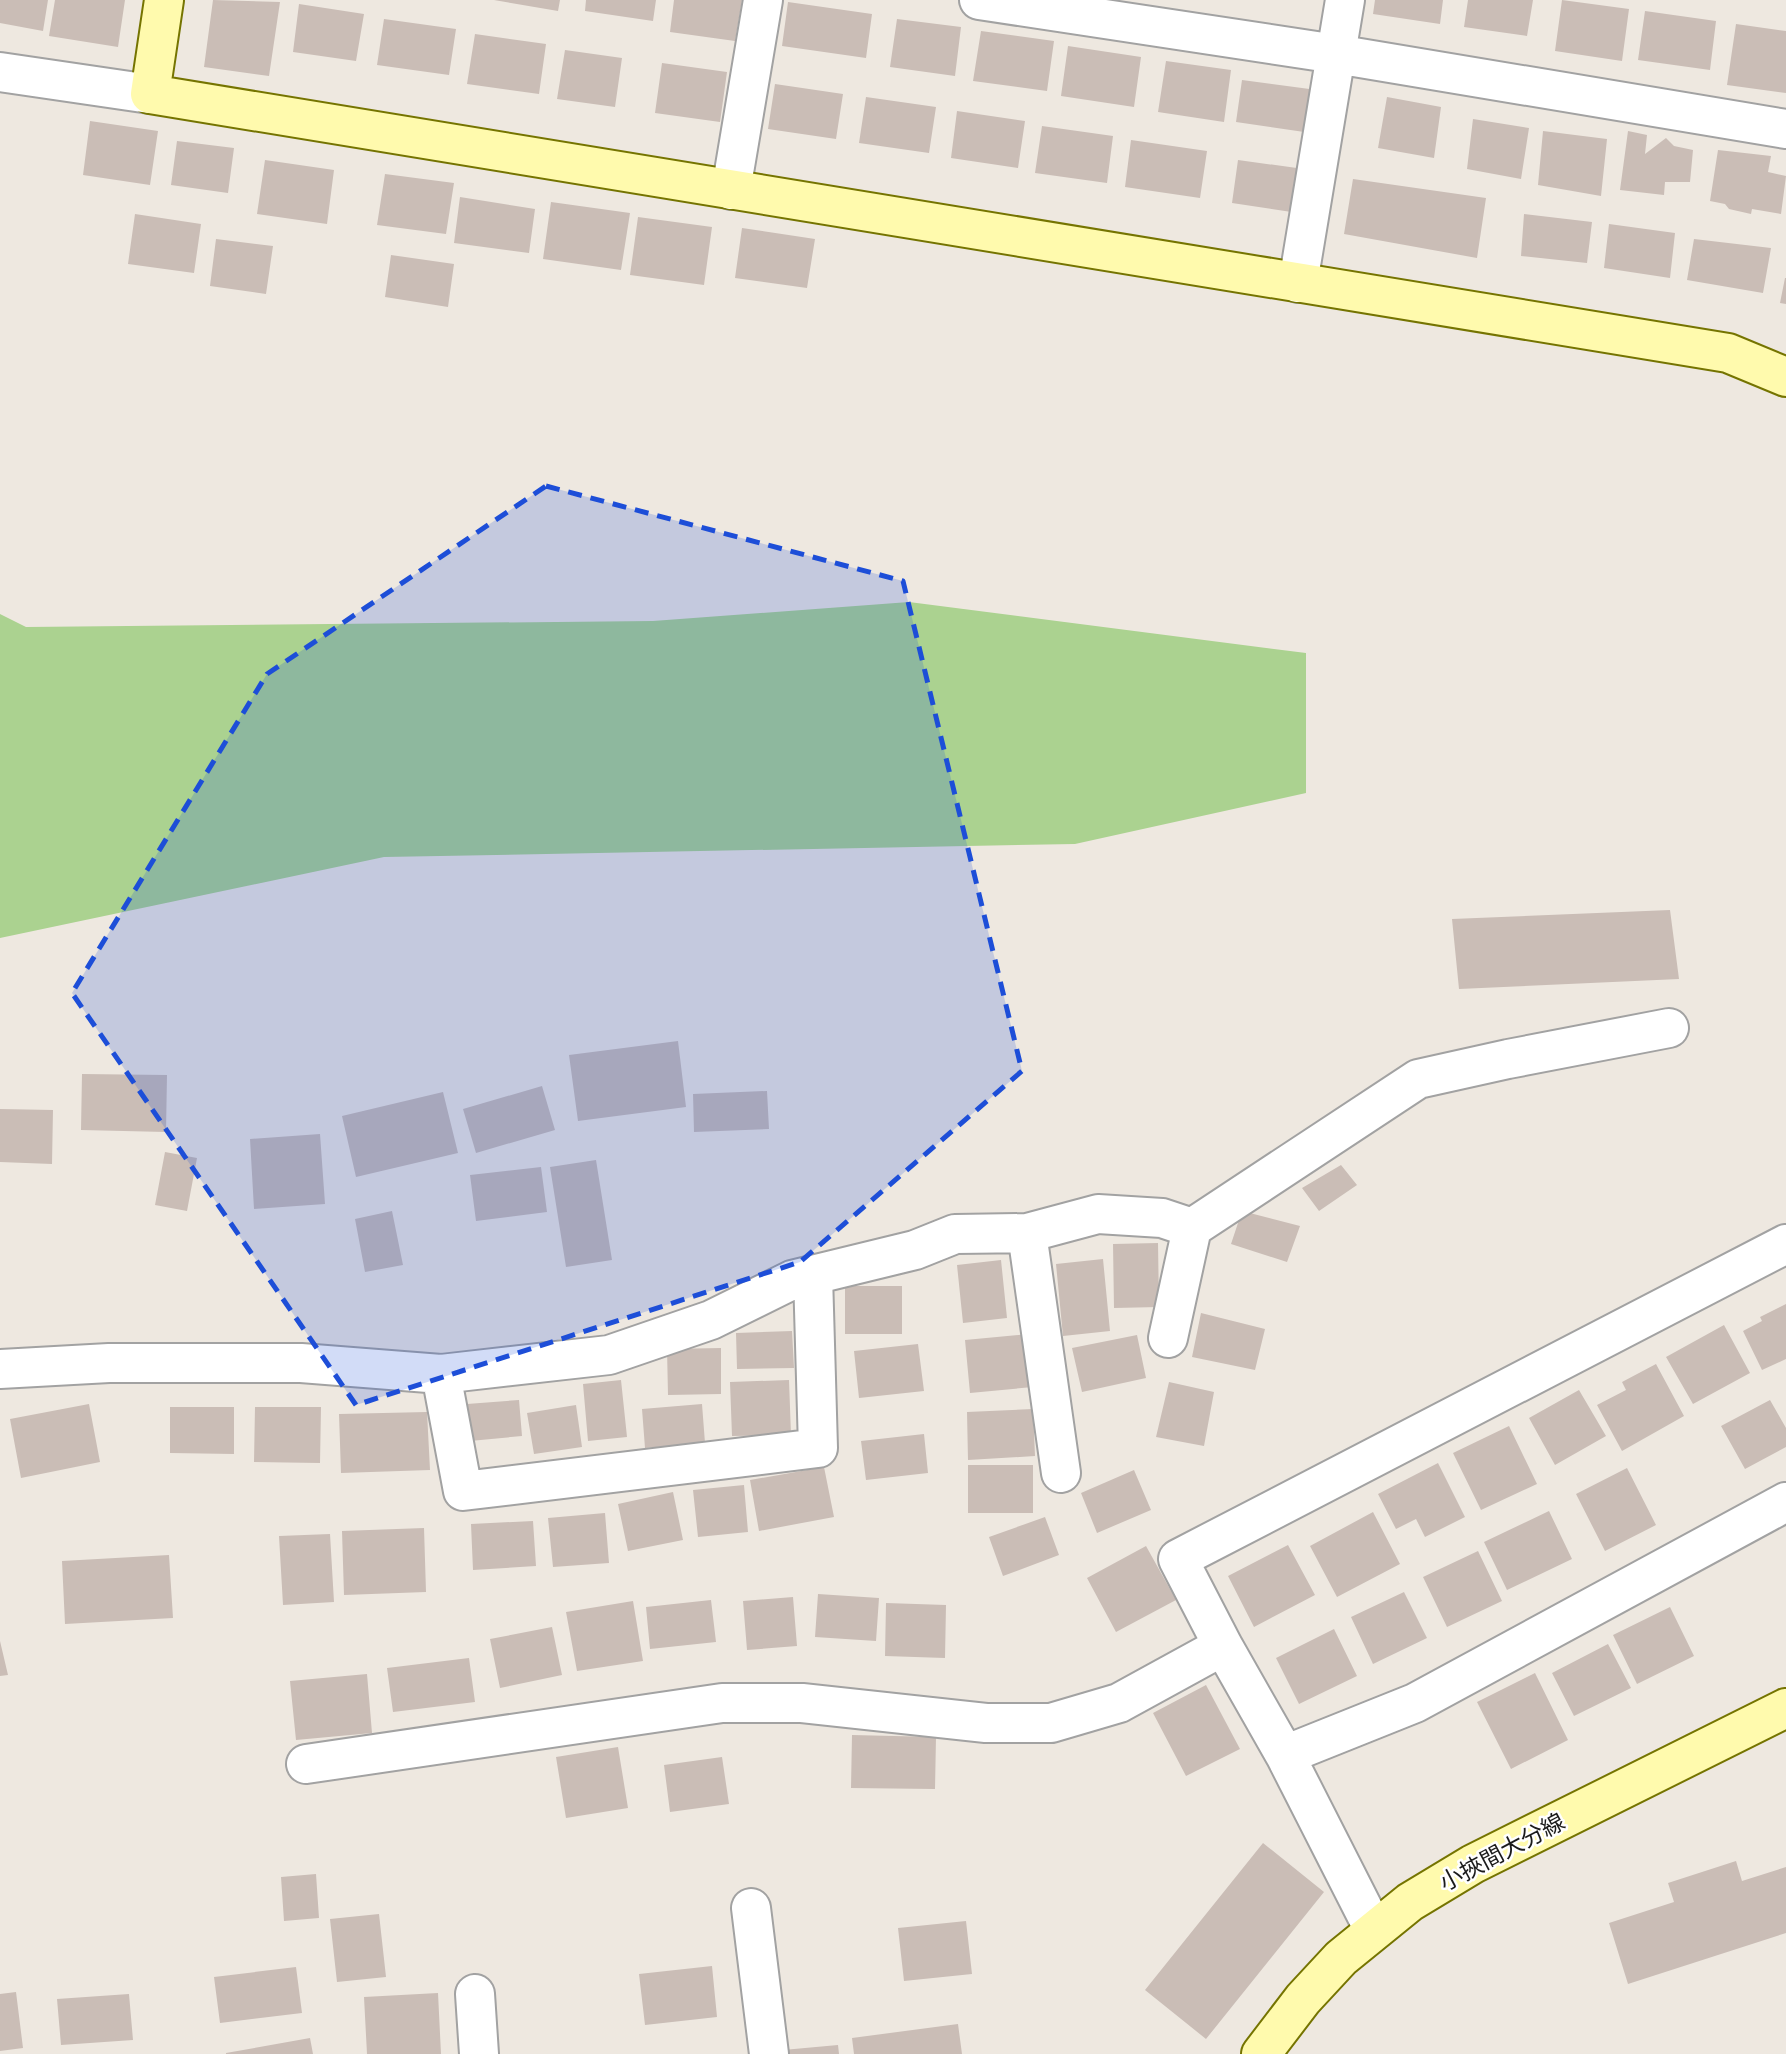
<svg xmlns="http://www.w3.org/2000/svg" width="1786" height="2054" font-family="'Work Sans','Noto Sans JP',sans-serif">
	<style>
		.forest { fill: #abd290 }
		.building { fill: #cabdb6 }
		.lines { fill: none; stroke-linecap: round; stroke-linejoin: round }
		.street-casing { stroke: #a2a2a2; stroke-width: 42 }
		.secondary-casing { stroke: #757400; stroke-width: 42 }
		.street { stroke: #fff; stroke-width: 38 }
		.secondary { stroke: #fffaad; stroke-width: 38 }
		.marked { fill: #1d4ed8; fill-opacity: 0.2; stroke: #1d4ed8; stroke-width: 5; stroke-dasharray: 14 9; stroke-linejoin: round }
		.labels { text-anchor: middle; stroke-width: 5; stroke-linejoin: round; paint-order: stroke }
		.street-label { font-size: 23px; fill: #1b1b1b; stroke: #fff }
	</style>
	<rect width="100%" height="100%" fill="#eee8e0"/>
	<path class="forest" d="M909,602L1306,653V793L1075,844L384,857L0,938V614L26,627L653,621Z"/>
	<path class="building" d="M0,0H48L43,31L0,23Z
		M55,0H125L118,47L49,36Z
		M213,0L280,2L269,76L204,67Z
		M494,0H560L558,11Z
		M586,0H656L653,21L585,11Z
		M674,0H742L735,41L670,32Z
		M1375,0H1443L1440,24L1373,14Z
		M1468,0H1533L1527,36L1464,27Z
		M1562,0L1629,9L1622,61L1555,51Z
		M788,2L872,14L866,58L782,46Z
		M299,4L364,14L356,61L293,52Z
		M1645,11L1716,21L1710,70L1638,60Z
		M384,19L456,29L449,75L377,65Z
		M897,19L961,27L955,76L890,67Z
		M1736,24L1786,31V93L1727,85Z
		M981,31L1054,41L1047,91L973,81Z
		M475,34L546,44L539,94L467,84Z
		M1068,46L1141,57L1134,107L1061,96Z
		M565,50L622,58L615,107L557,99Z
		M1166,61L1231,70L1224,122L1158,112Z
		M662,63L727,72L720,122L655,113Z
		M1242,80L1317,90L1311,133L1236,122Z
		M775,84L843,94L836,139L768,129Z
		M866,97L936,107L929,153L859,143Z
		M1387,97L1441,107L1434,158L1378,148Z
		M957,111L1025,121L1018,168L951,158Z
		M1473,119L1529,128L1521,179L1467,169Z
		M90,121L158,131L150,185L83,175Z
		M1042,126L1113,136L1107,183L1035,173Z
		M1543,131L1607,139L1601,196L1538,185Z
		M1628,131L1647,135L1645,154L1666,138L1674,146L1693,150L1690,182H1665L1664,195L1620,190Z
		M1131,140L1207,151L1200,198L1125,187Z
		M177,141L234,148L228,193L171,185Z
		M1718,150L1771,156L1768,172L1786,176L1781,214L1752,209L1751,214L1729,209L1725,204L1710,201Z
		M265,160L334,170L327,224L257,214Z
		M1238,160L1304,169L1298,213L1232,203Z
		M385,174L454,183L446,234L377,225Z
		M1353,179L1486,198L1477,258L1344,234Z
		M460,197L535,209L529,253L454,243Z
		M551,202L630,213L621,270L543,259Z
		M135,214L201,224L194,273L128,264Z
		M1524,214L1592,222L1587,263L1521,256Z
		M638,217L712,227L704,285L630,275Z
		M1609,224L1675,233L1670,278L1604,268Z
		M742,228L815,239L807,288L735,278Z
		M216,239L273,246L266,294L210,286Z
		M1694,239L1771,248L1763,293L1687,280Z
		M391,255L454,264L448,307L385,297Z
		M1785,278H1786V304L1780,303Z
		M1670,910L1679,979L1459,989L1452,919Z
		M678,1041L686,1107L578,1121L569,1055Z
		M82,1074L167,1075L166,1132L81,1130Z
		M542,1086L555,1130L476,1153L463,1109Z
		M767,1091L769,1129L694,1132L693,1094Z
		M443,1092L458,1153L356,1177L342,1116Z
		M0,1109L53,1110L52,1164L0,1162Z
		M320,1134L325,1204L254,1209L250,1139Z
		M165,1152L197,1158L187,1211L155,1205Z
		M596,1160L612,1260L566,1267L550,1167Z
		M1341,1165L1357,1185L1319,1211L1302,1188Z
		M541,1167L547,1212L476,1221L470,1175Z
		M392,1211L403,1265L365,1272L355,1219Z
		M1242,1211L1300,1226L1287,1262L1231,1244Z
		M1158,1243L1159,1307L1114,1308L1113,1244Z
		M1103,1259L1110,1331L1063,1336L1056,1264Z
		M1001,1260L1007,1318L963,1323L957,1265Z
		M845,1286H902V1334H845Z
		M1786,1304V1359L1762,1370L1743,1331L1762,1321L1760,1317Z
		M1201,1313L1265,1329L1255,1370L1192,1357Z
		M1724,1325L1750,1373L1693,1404L1666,1357Z
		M792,1331L794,1368L737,1369L736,1333Z
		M1029,1334L1033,1387L970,1393L965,1340Z
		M1137,1335L1146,1378L1082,1392L1072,1348Z
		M918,1344L924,1391L859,1398L854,1351Z
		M721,1348V1394L668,1395L667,1349Z
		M1656,1364L1684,1416L1622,1451L1597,1405L1626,1390L1622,1382Z
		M621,1380L627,1437L588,1441L583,1384Z
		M789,1380L791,1435L732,1436L730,1382Z
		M1169,1382L1214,1392L1204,1446L1156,1437Z
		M1579,1390L1606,1436L1555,1465L1529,1418Z
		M519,1400L522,1436L470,1441L467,1404Z
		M1770,1400L1786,1428V1447L1745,1469L1721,1426Z
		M89,1404L100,1462L21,1478L10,1419Z
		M702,1404L705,1443L645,1448L642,1409Z
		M576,1405L582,1447L534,1454L527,1413Z
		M170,1407H234V1454L170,1453Z
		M255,1407H321L320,1463L254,1462Z
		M1033,1409L1035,1456L968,1460L967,1412Z
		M427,1412L430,1470L341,1473L339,1414Z
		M1509,1426L1537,1484L1481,1510L1453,1453Z
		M924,1434L928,1473L866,1480L861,1441Z
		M1438,1463L1465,1517L1425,1537L1416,1519L1396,1529L1378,1494Z
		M968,1465H1033V1513H968Z
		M824,1467L834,1517L759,1531L750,1480Z
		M1627,1468L1656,1525L1605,1551L1576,1494Z
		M1134,1470L1151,1510L1097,1533L1081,1493Z
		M744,1485L748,1532L698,1537L693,1490Z
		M673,1492L683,1540L628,1551L618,1504Z
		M1549,1511L1572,1559L1507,1590L1484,1542Z
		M1373,1512L1400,1564L1337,1597L1310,1546Z
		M605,1513L609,1563L553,1567L548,1518Z
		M1045,1517L1059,1555L1003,1576L989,1537Z
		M533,1521L536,1566L473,1570L471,1524Z
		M424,1528L426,1592L344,1595L342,1531Z
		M330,1534L334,1602L283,1605L279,1536Z
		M1288,1545L1315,1595L1254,1627L1228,1576Z
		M1146,1546L1176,1600L1116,1632L1087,1578Z
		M1478,1551L1502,1601L1447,1627L1423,1577Z
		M169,1555L173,1618L65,1624L62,1561Z
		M1404,1592L1427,1638L1373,1664L1351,1617Z
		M818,1594L879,1598L876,1641L815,1637Z
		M793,1597L797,1646L747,1650L743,1601Z
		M711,1600L716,1642L650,1649L646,1607Z
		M633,1601L643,1661L577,1671L566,1612Z
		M886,1603L946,1605L945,1658L885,1656Z
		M1670,1607L1694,1656L1637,1684L1613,1635Z
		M552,1627L562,1675L500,1688L490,1639Z
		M1334,1629L1357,1676L1299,1704L1276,1658Z
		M0,1641L8,1675L0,1676Z
		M1608,1644L1631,1688L1574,1716L1552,1673Z
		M469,1658L475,1702L393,1712L387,1668Z
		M1535,1673L1568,1740L1511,1769L1477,1702Z
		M367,1674L372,1733L296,1740L290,1681Z
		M1206,1685L1240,1749L1186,1776L1153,1713Z
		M852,1735L936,1737L935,1789L851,1788Z
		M618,1747L628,1808L566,1818L556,1757Z
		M722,1757L729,1804L670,1812L664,1765Z
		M1263,1843L1324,1892L1206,2039L1145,1990Z
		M1736,1861L1742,1881L1786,1867V1933L1628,1984L1609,1923L1674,1902L1668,1883Z
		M316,1874L319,1918L284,1921L281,1877Z
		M379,1914L386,1977L337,1982L330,1919Z
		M966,1921L972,1974L904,1981L898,1928Z
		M712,1966L717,2017L645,2025L639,1974Z
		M296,1967L302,2013L220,2023L214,1977Z
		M16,1992L23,2048L0,2051V1994Z
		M438,1993L441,2054H367L364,1997Z
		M129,1994L133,2040L61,2045L57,1999Z
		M958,2024L962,2054H854L852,2038Z
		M310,2038L313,2054H226V2053Z
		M838,2045L839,2054H783V2050Z"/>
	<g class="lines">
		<defs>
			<path id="street" d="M979,0L1336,54L1786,129
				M0,72L150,94
				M731,190L763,0
				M1298,283L1345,0
				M1027,1233L1061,1473
				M1168,1338L1192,1228
				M0,1369L109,1363H301L441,1374L609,1355L711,1320L792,1280L915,1250L955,1234L1027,1233L1098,1214L1162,1218L1192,1228L1418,1079L1508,1059L1669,1028
				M441,1374L463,1491L818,1448L813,1275
				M1285,1755L1415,1703L1786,1502
				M306,1764L722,1703H802L986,1723H1051L1119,1703L1223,1646
				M751,1908L769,2054
				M1374,1930L1285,1755L1223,1646L1178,1559L1786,1244
				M475,1994L479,2054"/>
			<path id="secondary" d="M164,0L150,94L1728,353L1786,377
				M1261,2054L1303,1999L1341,1958L1410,1902L1473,1864L1786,1708"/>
		</defs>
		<use href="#street" class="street-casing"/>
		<use href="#secondary" class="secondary-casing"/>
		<use href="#street" class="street"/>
		<use href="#secondary" class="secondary"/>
	</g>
	<path class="marked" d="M546,486L903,581L1022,1071L800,1262L356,1405L72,993L267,674Z"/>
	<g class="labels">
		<g class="street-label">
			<text transform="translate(1502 1852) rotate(-28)" y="8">小挾間大分線</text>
		</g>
	</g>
</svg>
